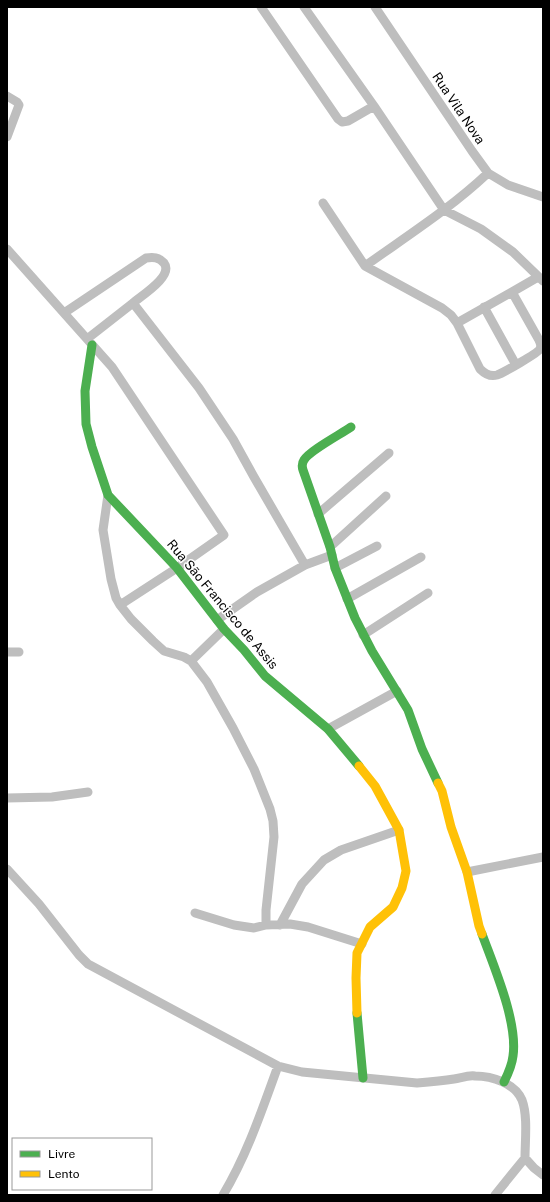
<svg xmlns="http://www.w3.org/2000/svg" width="550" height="1202" font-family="'Public Sans',sans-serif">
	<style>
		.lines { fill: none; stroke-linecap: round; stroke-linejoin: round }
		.street { stroke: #bebebe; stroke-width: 9 }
		.fast { stroke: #4caf50; stroke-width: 9 }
		.slow { stroke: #ffc107; stroke-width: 9 }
		.labels { text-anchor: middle; stroke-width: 3; stroke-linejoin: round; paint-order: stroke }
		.street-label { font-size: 13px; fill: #000; stroke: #fff }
	</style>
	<rect width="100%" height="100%" fill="#fff"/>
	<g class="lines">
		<path class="street" d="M261,7L338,119L342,122L348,121L374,106
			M304,7L374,106L444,210L481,229L513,252L543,281
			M375,7L472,151L488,173L508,185L543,197
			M7,96L17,102L19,105L7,137
			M323,203L365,266C407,236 451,208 488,173
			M7,249L112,367L224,535L177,568L120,605
			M365,266L442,308L451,315L457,323L480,369C485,374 490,377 497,375C503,373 538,353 540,349C542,345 540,343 539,340L512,292L538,277
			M484,307L516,365
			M64,313L146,258C153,257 159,257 164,263C174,276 141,296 133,303
			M457,323L512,292
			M87,339L133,303L199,388L233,439L254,477L305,565
			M108,495L103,530L111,579L116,598L120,605L131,619L153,641L164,651L184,657L191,661L207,682L233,728L254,769L270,809L273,821L274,837L266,910V925L290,924L308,927L362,944
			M318,514L389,453
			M330,547L386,496
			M335,568L377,546
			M347,599L421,557
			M217,620L257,592L305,565L332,555
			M363,635L428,593
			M7,652H19
			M191,661L224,629
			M328,729L397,691
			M7,798L52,797L88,792
			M7,869L39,904L79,955L88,964L278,1066L302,1072L417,1083C430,1082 442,1081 454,1079C461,1078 468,1075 475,1076C492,1076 515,1083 522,1100C528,1116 525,1141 525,1158L534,1168L543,1175
			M467,872L543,857
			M195,913L234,925L254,928L266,925
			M280,925L302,884L324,860L341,850L399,830
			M223,1195C247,1155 262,1110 278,1066
			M495,1195L525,1158"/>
		<path class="fast" d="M92,345L85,391L86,424L92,447L108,495L177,568L224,629L244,650L265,676L328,729L359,766
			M351,427C341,434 309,451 304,460C302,463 302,467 303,470L330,547L335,568L355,618L372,651L408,710L422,749L438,783
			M482,934C494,967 518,1022 513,1056C512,1065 508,1074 504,1082
			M357,1013L363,1078"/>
		<path class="slow" d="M438,783L442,791L451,827L467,872L479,926L482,934
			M357,1013L356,978L357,953L370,927L393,907L402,888L406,871L399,830L375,786L359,766"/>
	</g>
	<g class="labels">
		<g class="street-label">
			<text transform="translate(459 108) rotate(56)" y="5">Rua Vila Nova</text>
			<text transform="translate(223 604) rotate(50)" y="5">Rua São Francisco de Assis</text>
		</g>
	</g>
	<rect width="550" height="1202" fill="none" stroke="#000000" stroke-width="16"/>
	<rect x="12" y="1138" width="140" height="52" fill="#ffffff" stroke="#999999"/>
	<rect x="20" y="1151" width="20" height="6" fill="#4caf50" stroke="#999999"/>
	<text x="48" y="1158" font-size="12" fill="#000000">Livre</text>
	<rect x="20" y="1171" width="20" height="6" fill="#ffc107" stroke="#999999"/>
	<text x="48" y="1178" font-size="12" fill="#000000">Lento</text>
</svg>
